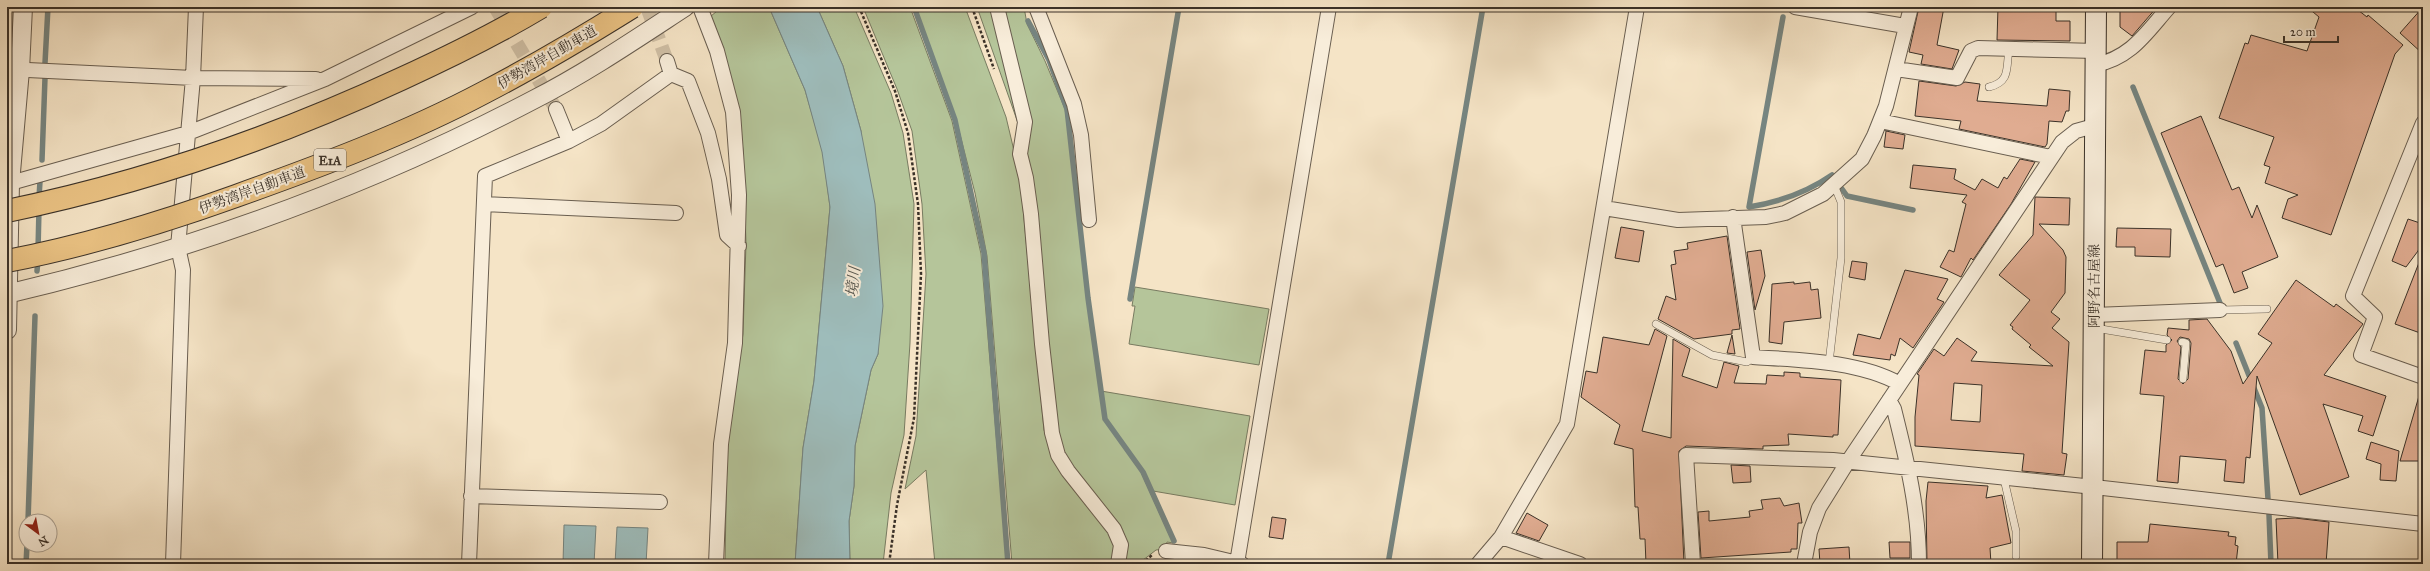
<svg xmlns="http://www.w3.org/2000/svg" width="2430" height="571" font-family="'IM FELL Great Primer','Noto Serif JP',serif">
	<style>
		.green { fill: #b5c59a; stroke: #787b61 }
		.water { fill: #9ebdbc; stroke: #768581 }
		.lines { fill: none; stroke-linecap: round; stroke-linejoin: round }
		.stream { stroke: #768581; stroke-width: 5.5 }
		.building { fill: #e0ac91; stroke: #3a3128; fill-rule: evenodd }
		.minor-tunnel { stroke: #d0c0a6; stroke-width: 14; stroke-dasharray: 14 7; stroke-linecap: butt }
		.service-casing { stroke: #695e50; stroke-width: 8 }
		.minor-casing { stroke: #695e50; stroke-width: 16 }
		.tertiary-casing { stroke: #695e50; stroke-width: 20 }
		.secondary-casing { stroke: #3a3128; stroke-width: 22 }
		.path { stroke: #3a3128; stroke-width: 2.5; stroke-dasharray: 3 2; stroke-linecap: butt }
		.service { stroke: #f8edda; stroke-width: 7 }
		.minor { stroke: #f8edda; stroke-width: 14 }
		.tertiary { stroke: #f8edda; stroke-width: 18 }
		.secondary { stroke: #f8edda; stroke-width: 20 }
		.motorway-bridge-casing { stroke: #3a3128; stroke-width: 24; stroke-linecap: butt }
		.motorway-bridge { stroke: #eac283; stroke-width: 22 }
		.labels { text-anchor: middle; stroke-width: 4; stroke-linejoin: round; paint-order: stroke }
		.shield { fill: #f8edda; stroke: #73695d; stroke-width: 1 }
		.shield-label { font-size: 13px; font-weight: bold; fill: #3a3128 }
		.street-label { font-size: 14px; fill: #3a3128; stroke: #f8edda }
		.water-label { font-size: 15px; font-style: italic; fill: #53544d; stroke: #f8edda }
	</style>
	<rect width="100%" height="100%" fill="#f5e4c6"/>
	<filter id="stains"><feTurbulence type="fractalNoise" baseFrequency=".005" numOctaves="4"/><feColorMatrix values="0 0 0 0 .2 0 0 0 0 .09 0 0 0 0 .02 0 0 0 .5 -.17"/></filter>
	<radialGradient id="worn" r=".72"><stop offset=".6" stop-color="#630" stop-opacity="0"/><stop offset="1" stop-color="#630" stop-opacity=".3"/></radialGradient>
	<path class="green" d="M722,7H769L805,90L823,152L830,207L814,381L803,448L795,564H725L727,448L743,334L746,244L743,150L737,110L716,29L711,16Z
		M817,7H854L891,93L903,133L914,204L910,343L904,435L891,493L883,564H850L849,521L854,486L855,446L871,370L878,354L861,131L843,66Z
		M863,7H910L952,121L981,254L1007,564H935L926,470L905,489L916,436L926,274L922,204L912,131L897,89Z
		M915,7H965L1006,117L1020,176L1044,430L1053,456L1108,529L1115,549L1112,564H1012L987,256L975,193L956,119Z
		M977,7H991L1018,123Z
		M1004,7H1024L1027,24L1045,61L1065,109L1070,141L1087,299L1104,420L1141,472L1173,543L1167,542L1165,549L1156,550L1138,564H1124C1126,550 1128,540 1121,527L1061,453Z
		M1135,287L1269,309L1259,365L1129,344L1135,306H1132Z
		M1101,391L1250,416L1235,505L1153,491L1144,472L1106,418Z"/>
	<path class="water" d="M769,7H817L843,66L861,131L875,204L883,306L878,354L871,370L855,446L854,486L849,521L850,564H795L803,448L814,381L830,207L822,152L805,90Z
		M564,525L596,526L594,564H563Z
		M617,527L648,528L646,564H615Z"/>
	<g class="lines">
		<path class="stream" d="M914,7L955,120L984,253L1008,564
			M1783,17L1749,207C1780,202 1806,193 1832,175
			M1028,21L1049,60L1067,109L1088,298L1105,419L1143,472L1174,541
			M45,63L48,7
			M2133,87L2220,303
			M42,160L45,78
			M1842,189L1847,196L1913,210
			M39,198L40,181
			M38,250L39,209
			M37,271L38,259
			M1130,299L1179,7
			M2236,343L2262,408L2268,499
			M2269,515L2271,564
			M28,521L35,316
			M26,564L27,545
			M1388,564L1483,7"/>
	</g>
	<path class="building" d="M1919,7H1944L1937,45L1959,50L1952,69L1921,64L1923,55L1909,52Z
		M1998,7H2056V21H2070V41L1997,40Z
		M2120,7H2157L2132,36L2120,27Z
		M2307,7H2354L2367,17L2368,15L2403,45L2395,54L2331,235L2282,218L2288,199L2298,195L2265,183L2270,167L2264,165L2274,137L2219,118L2245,43L2248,44L2251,35L2307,51L2319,17Z
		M2423,7V54L2400,33Z
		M1919,81L1956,86L1965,82L1980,84L1977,101L2047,106L2049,89L2070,91L2069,111H2066L2062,122L2049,121L2047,144L2045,147L1959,129L1961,121L1915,116Z
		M2201,116L2232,190L2239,187L2252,218L2257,205L2278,257L2242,272L2248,288L2234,293L2223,264L2216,267L2161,133Z
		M1886,131L1905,135L1903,149L1884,147Z
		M2020,159L2035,162L2011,204L1973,260L1971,258L1961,277L1940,267L1949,250L1954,252L1966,204L1962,202L1967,195L1910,188L1913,165L1956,169L1954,179L1975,190L1982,179L1998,188L2004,177L2007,179Z
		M2035,197L2070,198L2069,225L2039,224L2063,250L2066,257L2065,293L2051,312L2060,319L2052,328L2069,342L2062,453L2067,454L2064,475L2022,471L2024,454L1915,446V417L1919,375L1917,374L1934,349L1944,356L1957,338L1977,352L1971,361L2053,366L2029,347L2031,345L2012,329L2013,327L2010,325L2030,300L1999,275L2033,235ZM1954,383L1982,385L1980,422L1951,420Z
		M2408,219L2423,224V238L2418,251L2406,267L2392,261Z
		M1621,227L1644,231L1639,262L1615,258Z
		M2117,228L2171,229L2170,257L2135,256V247H2116Z
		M1727,236L1740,329L1732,330V334L1694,339L1658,319L1666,296L1676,300L1671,265L1676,264L1674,251L1688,249L1687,243Z
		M1761,250L1765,276L1755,310L1747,252Z
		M2422,255H2423V334L2395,324Z
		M1852,261L1867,263L1865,280L1849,277Z
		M1905,270L1948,279L1937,299L1944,302L1913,348L1900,338L1895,356L1891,354L1890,360L1853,355L1858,334L1880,339Z
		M2296,280L2334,307L2336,304L2363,324L2324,375L2386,396L2373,436L2358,431L2363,416L2323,404L2349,477L2300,495L2257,376L2250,458L2246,457L2244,483L2224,481L2226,460L2180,456L2178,483L2157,481L2164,396L2140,394L2145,350L2166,352V345L2172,340L2167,335L2168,328L2189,330V320L2207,319L2231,351L2243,384L2272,343L2258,334ZM2180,337L2189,339L2191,343L2188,379L2183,384L2178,379L2181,347L2177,341Z
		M1794,282V284L1810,282L1811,290L1818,289L1821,318L1784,322L1782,344L1769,342L1772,284Z
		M1655,329L1667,336L1642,431L1671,438L1673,339L1690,349L1682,376L1717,388L1724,362L1739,366L1734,383L1766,384L1767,375L1784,376V372L1800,373V377L1841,380L1838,435H1833V437L1788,434L1789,445L1763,446V449L1686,446L1679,451L1684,564H1646L1645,539H1640L1638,507H1635L1633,449L1614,444L1620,425L1581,397L1586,371L1597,373L1603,337L1649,345Z
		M1732,335L1735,354L1727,353Z
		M2419,396H2423V461H2400Z
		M2371,442L2399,451L2396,481L2380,480L2381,464L2366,459Z
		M1731,465L1750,466L1751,482L1733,483Z
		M1928,482L1988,486L1986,498L2002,495L2011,543L1990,548L1991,564H1927L1926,501Z
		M1780,498L1784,506L1799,503L1802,523H1798L1797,549H1791V552L1701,558L1698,512L1709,511V521L1750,517L1749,511L1763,509L1761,500Z
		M1527,513L1548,525L1539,541L1516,533Z
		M1272,517L1286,519L1283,539L1269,537Z
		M2295,518L2329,522L2326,564H2278L2276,519Z
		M2150,524L2229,532L2228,536L2236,537L2235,545L2238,546L2236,564H2117V542H2148Z
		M1889,542H1910V558H1890Z
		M1849,547L1850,564H1820L1819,549Z"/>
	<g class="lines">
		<path class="minor-tunnel" d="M495,7L556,109
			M647,7L667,61"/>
		<defs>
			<path id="service" d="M1989,87C2011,82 2006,67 2009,49
				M2220,310L2267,309
				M1656,324L1712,355L1747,362L1753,357
				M2095,328L2167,340
				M2182,342L2186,343L2183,379
				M1829,363L1841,258V202L1834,185
				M2004,479L2016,531V556"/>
			<path id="minor" d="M700,7L717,51L733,112L739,195L735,343L721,444L716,564
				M997,7L1025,122L1020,154L1026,178L1031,214L1042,344L1052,433L1058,455L1068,471L1114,529L1121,545L1118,564
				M1036,7L1074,104L1081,135L1089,220
				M1795,7L1905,26
				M667,61L671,74L688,81L708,133L719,179L727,235L739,246
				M2095,65C2131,58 2146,33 2169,7
				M7,69L193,78L316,79
				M1896,69L1957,78L1971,51L1978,48L2096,51
				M556,109L569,141
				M1880,121L2051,157
				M2423,123L2353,296L2375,317L2361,355L2423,377
				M7,184L188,133L325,79L472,7
				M484,204L676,213
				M1604,208L1678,220L1766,217L1785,213L1823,194L1862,159L1874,136L1886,106L1911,7
				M1733,217L1753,357C1800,360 1859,361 1900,384
				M2094,315L2220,310
				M1889,400L1894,409C1907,461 1919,510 1919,564
				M471,496L660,502
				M1501,537L1580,564
				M1166,551L1204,555L1242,564
				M1237,563L1329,7
				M173,564L183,270L178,247L193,78L196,7
				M469,564L485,176L569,141L601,124L671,74
				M1478,564L1501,537L1567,424L1637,7
				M1693,564L1686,455L1833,460L2094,487L2423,524
				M1804,564L1810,532L1819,508L1847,463L2062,142L2076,131L2094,126"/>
			<path id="tertiary" d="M7,294C190,251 367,187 533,100C586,73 636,39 685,7
				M7,330L10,183L20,70L23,7"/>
			<path id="secondary" d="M2092,564L2096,7"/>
		</defs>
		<use href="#service" class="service-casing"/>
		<use href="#minor" class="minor-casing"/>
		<use href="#tertiary" class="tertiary-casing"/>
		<use href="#secondary" class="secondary-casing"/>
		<path class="path" d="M859,7L895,91L908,133L918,204L921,274L914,418L897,505L889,564
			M972,7L994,69
			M1142,564L1152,555"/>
		<use href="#service" class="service"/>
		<use href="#minor" class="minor"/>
		<use href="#tertiary" class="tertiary"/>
		<use href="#secondary" class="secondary"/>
		<defs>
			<path id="motorway-bridge" d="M7,211C143,183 276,137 401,79C449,57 496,34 541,7
				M7,261C85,246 161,223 236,196C320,166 406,134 485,92C535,66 584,37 632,7"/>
		</defs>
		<use href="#motorway-bridge" class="motorway-bridge-casing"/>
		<use href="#motorway-bridge" class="motorway-bridge"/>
	</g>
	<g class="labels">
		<rect class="shield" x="314" y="149" width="32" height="22" rx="3"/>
		<g class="shield-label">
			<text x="330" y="165">E1A</text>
		</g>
		<g class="street-label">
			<text transform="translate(547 57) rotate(-30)" y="5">伊勢湾岸自動車道</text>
			<text transform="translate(252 190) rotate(-20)" y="5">伊勢湾岸自動車道</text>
			<text transform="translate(2094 286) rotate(-90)" y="5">阿野名古屋線</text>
		</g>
		<g class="water-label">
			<text transform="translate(853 282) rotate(-83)" y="5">境川</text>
		</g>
	</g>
	<rect width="2430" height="571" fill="none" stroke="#f5e4c6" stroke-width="24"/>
	<rect x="8" y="8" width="2414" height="555" fill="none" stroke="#3a3128" stroke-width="2"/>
	<rect x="12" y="12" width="2406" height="547" fill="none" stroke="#3a3128"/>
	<g transform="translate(38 533) rotate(148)"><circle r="19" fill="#f8edda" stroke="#aca293"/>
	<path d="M0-3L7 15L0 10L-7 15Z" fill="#8f2418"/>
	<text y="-6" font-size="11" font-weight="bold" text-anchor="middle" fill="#3a3128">N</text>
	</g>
	<path d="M2284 36v6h54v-6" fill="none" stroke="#3a3128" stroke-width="2"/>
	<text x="2290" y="36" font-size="12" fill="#3a3128" stroke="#f8edda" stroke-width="3" paint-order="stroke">20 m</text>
	<rect width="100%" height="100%" filter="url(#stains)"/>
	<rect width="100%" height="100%" fill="url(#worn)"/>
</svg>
